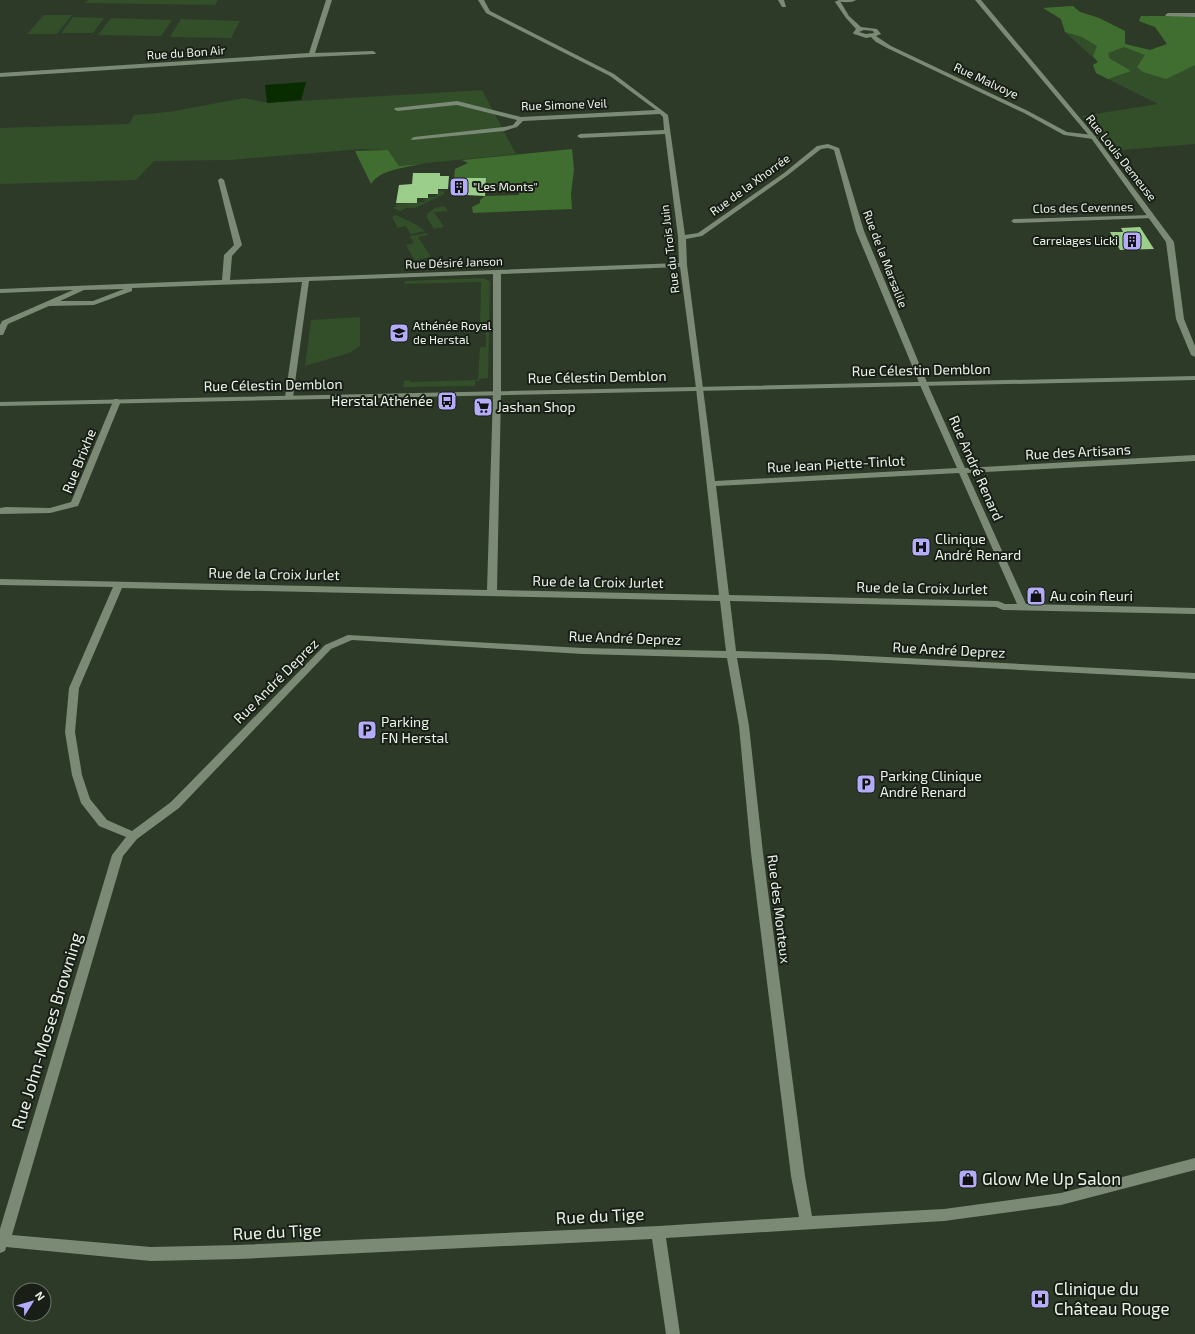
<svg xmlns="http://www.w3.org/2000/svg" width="1195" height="1334" font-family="'Exo 2',sans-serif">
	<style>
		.green { fill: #334f2a }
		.forest { fill: #406e30 }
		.water { fill: #082b00 }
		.building { fill: #9bcd8b }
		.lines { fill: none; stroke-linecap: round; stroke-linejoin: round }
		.minor { fill: #7a8a75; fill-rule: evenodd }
		.tertiary { fill: #7a8a75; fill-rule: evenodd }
		.labels { text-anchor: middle; stroke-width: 4; stroke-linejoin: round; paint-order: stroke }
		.far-street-label { font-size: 12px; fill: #ebf4e8; stroke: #191f17 }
		.far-poi-label { font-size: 12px; fill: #ebf4e8; stroke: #191f17; text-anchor: start }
		.street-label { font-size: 14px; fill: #ebf4e8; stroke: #191f17 }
		.poi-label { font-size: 14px; fill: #ebf4e8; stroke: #191f17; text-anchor: start }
		.near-street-label { font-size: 17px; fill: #ebf4e8; stroke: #191f17 }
		.near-poi-label { font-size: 17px; fill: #ebf4e8; stroke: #191f17; text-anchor: start }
	</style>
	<rect width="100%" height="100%" fill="#2d3a28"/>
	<path class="green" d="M88,0H218L215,5L85,3Z
		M1073,6L1080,12L1099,18L1125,31V44L1150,50L1167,44L1155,27L1139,21L1141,16H1195V144L1110,151L1082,116L1158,104L1096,73L1093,65L1098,62L1065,32L1061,19L1043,8Z
		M44,15H72L57,34H27Z
		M73,17L104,18L93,33H61Z
		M111,18L172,20L161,36L98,35Z
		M181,19L240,21L231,38L170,37Z
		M482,90L516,154L399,166L388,150L362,149L229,160L154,161L136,180L0,184V128L129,124L134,115L169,112L244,98L268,103Z
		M438,191H444V194L415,208H406L400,211L393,208L397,206L396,204L424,202L426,198L437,196Z
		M444,206L448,211L434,212L444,227L434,229L427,218V214L435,208Z
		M396,215L417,225L425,231L411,234L405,226L398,228L392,217Z
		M427,233L428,235L418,237L431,257L419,259L421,264L417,265L406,245L414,243L410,236Z
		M483,278L490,281L488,378L479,379V381H475V386L403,387L404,381L410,380V382L478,380L480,347H486V328H480L481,282L404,284L405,281Z
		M360,317V346L349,353L305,366L311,320Z"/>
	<path class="forest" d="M1073,6L1080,12L1099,18L1125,31V44L1150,50L1167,44L1155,27L1139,21L1141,16H1195V65L1166,79L1143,72L1137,67L1145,55L1124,47L1108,53L1109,58L1131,71L1108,79L1096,73L1093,65L1098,62L1093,56L1097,46L1082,37L1065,32L1061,19L1043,8Z
		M572,149L574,169L571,194L572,209L473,213L472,207L480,203V200L485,196L519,195V187H486V178H454L455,169L468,163L462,160Z
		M388,150L399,166L421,164C404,168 381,169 371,184L355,151Z"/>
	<path class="water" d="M306,82L301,100L267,103L265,85Z"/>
	<path class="building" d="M413,173H440V176H449L448,189H438V194H428V198H417V203H396L399,185L412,184Z
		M456,178H486L485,196L466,195Z
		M1140,227L1154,249L1120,250L1110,232H1123L1121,228Z"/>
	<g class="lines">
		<path class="minor" d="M326,0H332L315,53L373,51L376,53L375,54L311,57L0,77V73L309,53Z
			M478,0H484L490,11L614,74L668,115L685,235L698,233L784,173L817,146L828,144L839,148L864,231L931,392L965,468L1195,455V461L967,473L1026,604L1195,608V614L1003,610L996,607L730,601L736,651L828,654L1195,673V679L828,660L737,658L749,726L763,853L805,1176L812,1216L944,1209L1061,1193L1195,1158V1170L1061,1205L944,1221L666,1238L680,1334H666L652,1239L238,1259L151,1261L6,1247L5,1251L0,1253V1229L112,855L126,837L99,826L81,803L72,775L65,732L69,688L113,587L0,585V579L487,590L493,393V274L309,281L293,397L289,399L285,397L302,282L132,288V291L94,305L49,306L8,324L3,335H0V325L2,321L73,290L0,293V289L222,280L224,255L234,245L218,180L221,178L224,180L242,245L232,256L230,280L679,263L678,237L665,134L580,138L577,136L580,134L664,130L663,117L660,114L523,121L517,127L504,131L412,140L411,139L414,137L504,127L513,125L517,120L457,105L397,111L394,109L395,108L457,101L521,117L656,110L610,76L486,13ZM828,148L834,150L856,231L923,392L957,468L715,481L687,265L686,239L702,236L788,175L821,149ZM680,267L696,388L719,595L497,590L501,393V274ZM124,289L93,301H60L84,290ZM959,473L1017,604H1005L998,601L729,595L716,486ZM122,588L720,601L726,651L583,648L348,635L325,645L171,802L132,831L107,820L90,799L82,775L75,732L79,688ZM352,640L583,654L727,658L739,726L751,853L791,1176L799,1217L659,1226L238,1245L151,1247L12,1235L123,856L137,839L179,808L331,649Z
			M778,0H784L786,7H782Z
			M836,1H840L849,16L861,27L877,29L881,34L876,36L891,46L1028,111L1067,132L1093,135L1096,137L1093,139L1064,135L1024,113L887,48L876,42L871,37L866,38L854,34L853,33L856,29L846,18L835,2ZM864,30L873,31L874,33L866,34L859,32Z
			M1168,13H1195V17L1166,16L1165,15Z
			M1152,215L1155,217L1154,218L1014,223L1011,221L1014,219Z
			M114,399H117L121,401L78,506L50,513L0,514V508L6,507L50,508L71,502Z"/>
		<path class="tertiary" d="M837,0H856C852,3 841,3 837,0Z
			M975,0H981L1095,136L1174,242L1184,319L1195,346V357L1191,355L1176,319L1166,242L1091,138Z
			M1195,376V380L0,406V402Z"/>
	</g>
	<defs>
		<symbol id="building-square" viewBox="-11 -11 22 22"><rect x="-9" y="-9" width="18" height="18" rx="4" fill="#b4acf9" stroke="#191f17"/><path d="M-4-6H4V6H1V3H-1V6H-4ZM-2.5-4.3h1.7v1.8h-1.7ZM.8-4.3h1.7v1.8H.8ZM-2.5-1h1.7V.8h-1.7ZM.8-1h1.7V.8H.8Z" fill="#111"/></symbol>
		<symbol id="school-square" viewBox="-11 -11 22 22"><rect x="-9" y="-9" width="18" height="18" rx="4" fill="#b4acf9" stroke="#191f17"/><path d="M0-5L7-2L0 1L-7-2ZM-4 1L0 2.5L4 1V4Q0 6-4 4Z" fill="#111"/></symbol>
		<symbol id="bus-square" viewBox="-11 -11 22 22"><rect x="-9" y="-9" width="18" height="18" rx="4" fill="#b4acf9" stroke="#191f17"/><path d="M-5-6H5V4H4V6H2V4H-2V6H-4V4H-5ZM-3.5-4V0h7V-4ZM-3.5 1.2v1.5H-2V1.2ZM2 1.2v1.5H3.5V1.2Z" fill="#111"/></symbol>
		<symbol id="supermarket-square" viewBox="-11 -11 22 22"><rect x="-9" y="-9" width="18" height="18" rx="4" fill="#b4acf9" stroke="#191f17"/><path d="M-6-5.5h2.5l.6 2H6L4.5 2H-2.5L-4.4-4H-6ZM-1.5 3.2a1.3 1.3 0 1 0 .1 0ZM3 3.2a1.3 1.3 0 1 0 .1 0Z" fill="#111"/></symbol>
		<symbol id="hospital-square" viewBox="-11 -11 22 22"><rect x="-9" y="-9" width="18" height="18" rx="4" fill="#b4acf9" stroke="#191f17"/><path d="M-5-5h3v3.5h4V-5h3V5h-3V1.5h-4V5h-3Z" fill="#111"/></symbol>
		<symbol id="shop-square" viewBox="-11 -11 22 22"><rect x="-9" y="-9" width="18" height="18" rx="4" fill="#b4acf9" stroke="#191f17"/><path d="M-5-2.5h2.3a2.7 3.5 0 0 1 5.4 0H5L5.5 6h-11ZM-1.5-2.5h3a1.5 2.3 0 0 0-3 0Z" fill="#111"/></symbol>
		<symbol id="parking-square" viewBox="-11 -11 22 22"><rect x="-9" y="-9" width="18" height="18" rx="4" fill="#b4acf9" stroke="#191f17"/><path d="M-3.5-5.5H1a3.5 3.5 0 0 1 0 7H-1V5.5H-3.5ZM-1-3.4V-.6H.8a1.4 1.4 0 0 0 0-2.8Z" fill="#111"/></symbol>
	</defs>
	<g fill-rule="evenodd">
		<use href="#building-square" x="448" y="176" width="22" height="22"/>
		<use href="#building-square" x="1121" y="230" width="22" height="22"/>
		<use href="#school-square" x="388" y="322" width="22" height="22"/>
		<use href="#bus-square" x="436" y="390" width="22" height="22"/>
		<use href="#supermarket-square" x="472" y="396" width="22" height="22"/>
		<use href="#hospital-square" x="910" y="536" width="22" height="22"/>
		<use href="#shop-square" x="1025" y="585" width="22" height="22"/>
		<use href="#parking-square" x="356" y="719" width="22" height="22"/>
		<use href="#parking-square" x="855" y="773" width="22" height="22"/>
		<use href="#shop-square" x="957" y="1168" width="22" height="22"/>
		<use href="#hospital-square" x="1029" y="1288" width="22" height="22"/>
	</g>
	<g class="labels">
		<g class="far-street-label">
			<text transform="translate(186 53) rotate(-4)" y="4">Rue du Bon Air</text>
			<text transform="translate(986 81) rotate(25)" y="4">Rue Malvoye</text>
			<text transform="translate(564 105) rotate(-2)" y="4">Rue Simone Veil</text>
			<text transform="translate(1121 158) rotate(52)" y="4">Rue Louis Demeuse</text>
			<text transform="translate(750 185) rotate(-36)" y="4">Rue de la Xhorrée</text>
			<text transform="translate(1083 208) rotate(-1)" y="4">Clos des Cevennes</text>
			<text transform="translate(670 249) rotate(-97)" y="4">Rue du Trois Juin</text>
			<text transform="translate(885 259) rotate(69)" y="4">Rue de la Marsalile</text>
			<text transform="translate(454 263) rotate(-2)" y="4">Rue Désiré Janson</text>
		</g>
		<g class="far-poi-label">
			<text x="473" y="191">"Les Monts"</text>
			<text x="1118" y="245" text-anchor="end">Carrelages Licki</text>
			<text x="413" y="330">Athénée Royal<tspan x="413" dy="14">de Herstal</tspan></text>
		</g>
		<g class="street-label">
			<text transform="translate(921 370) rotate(-1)" y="5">Rue Célestin Demblon</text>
			<text transform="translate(597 377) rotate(-1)" y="5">Rue Célestin Demblon</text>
			<text transform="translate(273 385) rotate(-1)" y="5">Rue Célestin Demblon</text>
			<text transform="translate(1078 452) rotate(-3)" y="5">Rue des Artisans</text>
			<text transform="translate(79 461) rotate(-68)" y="5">Rue Brixhe</text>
			<text transform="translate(836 464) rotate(-3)" y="5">Rue Jean Piette-Tinlot</text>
			<text transform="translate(976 468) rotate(66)" y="5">Rue André Renard</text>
			<text transform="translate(274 574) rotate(1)" y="5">Rue de la Croix Jurlet</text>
			<text transform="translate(598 582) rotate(1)" y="5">Rue de la Croix Jurlet</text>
			<text transform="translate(922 588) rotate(1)" y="5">Rue de la Croix Jurlet</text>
			<text transform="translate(625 638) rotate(2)" y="5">Rue André Deprez</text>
			<text transform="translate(949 650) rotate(3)" y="5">Rue André Deprez</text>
			<text transform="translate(276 681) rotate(-45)" y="5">Rue André Deprez</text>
			<text transform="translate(779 909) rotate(83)" y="5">Rue des Monteux</text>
		</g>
		<g class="poi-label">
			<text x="433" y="406" text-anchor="end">Herstal Athénée</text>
			<text x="497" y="412">Jashan Shop</text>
			<text x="935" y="544">Clinique<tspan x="935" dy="16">André Renard</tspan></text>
			<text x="1050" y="601">Au coin fleuri</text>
			<text x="381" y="727">Parking<tspan x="381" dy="16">FN Herstal</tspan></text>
			<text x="880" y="781">Parking Clinique<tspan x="880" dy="16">André Renard</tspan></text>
		</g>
		<g class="near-street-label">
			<text transform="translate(47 1031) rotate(-73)" y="6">Rue John-Moses Browning</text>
			<text transform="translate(600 1216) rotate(-3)" y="6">Rue du Tige</text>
			<text transform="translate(277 1232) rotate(-3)" y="6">Rue du Tige</text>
		</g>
		<g class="near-poi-label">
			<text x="982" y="1185">Glow Me Up Salon</text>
			<text x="1054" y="1295">Clinique du<tspan x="1054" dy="20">Château Rouge</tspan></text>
		</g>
	</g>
	<g transform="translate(32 1302) rotate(53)"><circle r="19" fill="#191f17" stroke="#6d746b"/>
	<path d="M0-3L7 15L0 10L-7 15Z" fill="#b4acf9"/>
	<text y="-6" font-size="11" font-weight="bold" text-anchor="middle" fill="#ebf4e8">N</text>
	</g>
</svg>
